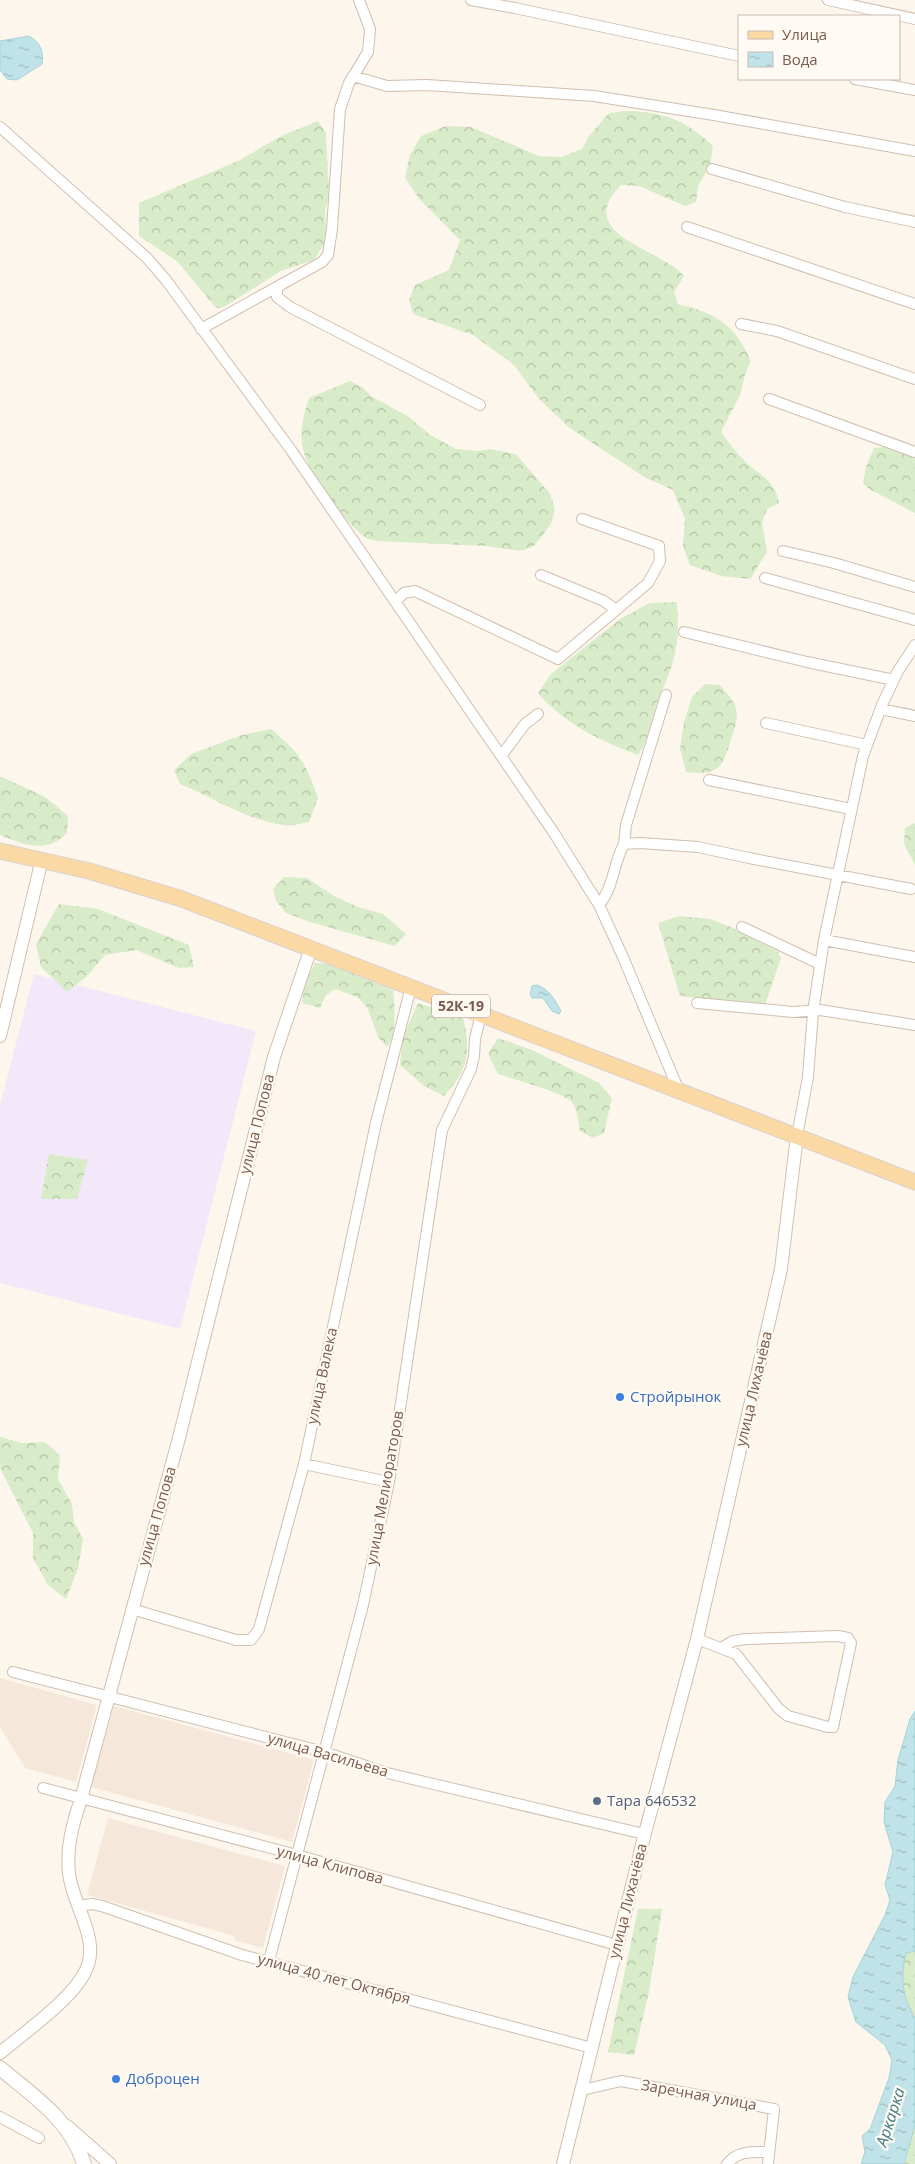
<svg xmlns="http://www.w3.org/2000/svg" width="915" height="2164" font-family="'Open Sans',sans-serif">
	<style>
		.residential { fill: #f5e8da }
		.education { fill: #f3e8fa }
		.forest { fill: url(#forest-crowns) }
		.water { fill: url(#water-ripples); stroke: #a5d3da }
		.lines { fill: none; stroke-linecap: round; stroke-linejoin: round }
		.minor-casing { stroke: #d1beb0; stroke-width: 12 }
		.tertiary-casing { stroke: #d1beb0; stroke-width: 14 }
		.secondary-casing { stroke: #d6c0b0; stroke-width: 16 }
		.primary-casing { stroke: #dad1cd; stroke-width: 17 }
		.minor { stroke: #fff; stroke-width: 10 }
		.tertiary { stroke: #fff; stroke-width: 12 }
		.secondary { stroke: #fff; stroke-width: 14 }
		.primary { stroke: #fbd9a5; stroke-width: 15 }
		.shop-dot { fill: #3f7fe0; stroke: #fffaf3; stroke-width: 2 }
		.service-dot { fill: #5c6f8a; stroke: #fffaf3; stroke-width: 2 }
		.labels { text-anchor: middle; stroke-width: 4.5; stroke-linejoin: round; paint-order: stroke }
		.shield { fill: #fffaf3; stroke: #a28b7f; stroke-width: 1 }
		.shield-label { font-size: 14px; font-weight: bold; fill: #7a5c4d }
		.street-label { font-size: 15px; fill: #7a5c4d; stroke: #fffaf3 }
		.shop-label { font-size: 15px; fill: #366cbe; stroke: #fffaf3; text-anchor: start }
		.service-label { font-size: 15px; fill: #4e5e75; stroke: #fffaf3; text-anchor: start }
		.water-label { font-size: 16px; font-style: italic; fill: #437c86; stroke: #fffaf3 }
	</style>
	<defs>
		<pattern id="forest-crowns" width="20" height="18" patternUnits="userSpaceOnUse" patternTransform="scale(1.25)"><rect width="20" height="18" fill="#d8ecc9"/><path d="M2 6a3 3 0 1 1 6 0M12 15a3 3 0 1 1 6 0" fill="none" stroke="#b4c2a5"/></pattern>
		<pattern id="water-ripples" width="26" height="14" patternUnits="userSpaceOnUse" patternTransform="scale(1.25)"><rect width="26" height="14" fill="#bfe3e8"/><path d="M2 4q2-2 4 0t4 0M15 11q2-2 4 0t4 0" fill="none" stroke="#a0bbbe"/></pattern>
	</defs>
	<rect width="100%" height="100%" fill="#fdf6ec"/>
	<path class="residential" d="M0,1678L97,1705L76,1782L25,1768L0,1727Z
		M114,1706L314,1760L292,1842L91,1787Z
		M108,1818L285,1866L263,1948L234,1940L235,1936L87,1895Z"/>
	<path class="education" d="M34,974L256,1031L180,1329L0,1283V1105Z"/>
	<path class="forest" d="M624,111C662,111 686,120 713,146L710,166L698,186L696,202L685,206L639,186L621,185C572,235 660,248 684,276L674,292L678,304C718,314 734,324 751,361L745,375L740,395L721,432C729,443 737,454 747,463C760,475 776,482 779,503L767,509L762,522L767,552L750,579L721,576L690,565L683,546L685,519L673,490L646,478L571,429L539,399L514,365L473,335L413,314L409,300L415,285L449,270L460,240L420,200L405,178L410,155L421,136L446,126L471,127L539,156L561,157L582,149L589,136L609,113Z
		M318,121L326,133L329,197L325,210L326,236L323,246L314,260L281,271L224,307L216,308L177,261L139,236V203L240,160L281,136Z
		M350,381L363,388L371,396L409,417L430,435L456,449L477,451L490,449L516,454L550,494L555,509L551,524L534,546L521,551L485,546L377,541C373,540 366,539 363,536C341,517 306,472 302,444C300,428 304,413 309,398Z
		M888,447L915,456V513L871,490L863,484L866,467L874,448Z
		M677,602C678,622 679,642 673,661C669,677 661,692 655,708C650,725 648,741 638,755C601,741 564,724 538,693L551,674L620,619L650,603Z
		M705,684L720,685C727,694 737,703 737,715C737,723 733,734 730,742C723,769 716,776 686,772L680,749L684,722L692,697Z
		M271,729C301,754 305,762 318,798L309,822C301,823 290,827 282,825C245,819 214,798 180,784L174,770L191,754L242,735Z
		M0,776L45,797L68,816L67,833C47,854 24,845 0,835Z
		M915,823V865L904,844L905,828Z
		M284,877L307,878L334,896L358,907L383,914L406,934L395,946L310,922L286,913L276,901L273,889Z
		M59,904L98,909L189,945L194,967L179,968L136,950L105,955L86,977L67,992L41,967L36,944Z
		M680,916L710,919L733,928L778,952L781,958L765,1005L680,996L658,923Z
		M315,963L328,964L393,990C395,1005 397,1037 387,1047L378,1037L367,1007L357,997L335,989L326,995L320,1008L302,1003L305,983Z
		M418,1003L463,1017C471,1050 469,1070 444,1096L424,1086L400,1065L403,1037Z
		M498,1038L532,1050L599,1083L612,1098L604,1133L593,1138L580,1131C578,1121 578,1109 571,1101C563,1093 512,1078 498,1074L488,1054Z
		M49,1154L88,1160L77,1199H41Z
		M0,1437L22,1443L45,1442L60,1455L58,1479L72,1504L74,1522L83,1539L78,1569L66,1599L48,1585L33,1558V1533L0,1468Z
		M638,1909H662L649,1992L634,2055L608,2052Z
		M915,1951V2018C902,1997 900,1977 906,1953Z
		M915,2124V2164H904Z"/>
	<path class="water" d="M29,36C41,43 44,52 42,64L17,80L7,79L0,70V41Z
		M537,985C549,989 555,1000 561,1011L559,1014L552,1011L543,998H532L530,994L532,986Z
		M915,1711V1951L906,1953C900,1977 902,1997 915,2018V2125L904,2164H861L865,2152L862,2136L870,2129L889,2078L892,2060L885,2045L856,2022L848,1997L853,1977L885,1915L890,1900L885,1885L893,1852L884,1822L885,1802L895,1786L898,1760L910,1719Z"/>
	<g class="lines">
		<defs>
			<path id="minor" d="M471,0L515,8L739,56
				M828,0L915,19
				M353,76L387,86L427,85L594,96L714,115L915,151
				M855,79L915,90
				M0,127L147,258L166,280L291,450L554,833L599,905L623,957L679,1091
				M712,169L845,207L915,222
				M687,227L915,304
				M277,287V297L290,307L480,405
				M741,324L777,331L915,379
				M201,329L322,262L328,255L332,229L340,109L349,83L368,52L370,29L359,0
				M769,399L915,452
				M783,551L834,563L915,587
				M541,575L604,601L616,610
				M765,578L915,620
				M396,601L404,593L415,591L558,659L648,583L660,561L659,546L582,519
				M684,632L807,662L894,680
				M881,709L915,716
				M766,723L867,745
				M502,755L525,724L538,714
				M709,780L851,809
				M624,844L626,825L666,695
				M599,905C614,887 613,864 624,844L640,843L698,847L749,858L911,889
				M742,927L820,964
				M824,940L915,957
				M697,1003L793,1012L820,1010L915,1025
				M797,1136L808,1077L813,1012L824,940L863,756L882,705L898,671L915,645
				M304,1464L389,1482
				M132,1609L236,1640H251L259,1629L304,1464L376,1123L411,987
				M697,1639L736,1654L779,1709L788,1716L828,1727H833L851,1643L848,1638L838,1636L746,1639L733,1641L723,1647
				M13,1672L324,1752L387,1773L644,1834
				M43,1788L297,1855L617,1945
				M78,1906L92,1904L102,1906L242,1955L592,2048
				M269,1961L363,1605L389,1482L442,1130L471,1069L474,1056L475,1039L481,1014
				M582,2090L621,2081L774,2109L768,2164
				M0,2117L39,2138
				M727,2164C738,2150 753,2152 769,2152"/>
			<path id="tertiary" d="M0,1036L42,859
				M0,2053C25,2032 71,2000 85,1972C102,1940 72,1905 69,1873C66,1847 73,1823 81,1799L179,1438L274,1057L311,948
				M67,2126L110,2164
				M563,2164L645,1833L697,1639L781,1269L797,1136"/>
			<path id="secondary" d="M0,2068C32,2095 72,2121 84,2164"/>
			<path id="primary" d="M0,851L89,871L182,899L915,1182"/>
		</defs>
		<use href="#minor" class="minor-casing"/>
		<use href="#tertiary" class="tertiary-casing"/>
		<use href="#secondary" class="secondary-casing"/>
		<use href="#primary" class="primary-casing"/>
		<use href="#minor" class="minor"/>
		<use href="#tertiary" class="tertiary"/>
		<use href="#secondary" class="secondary"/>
		<use href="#primary" class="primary"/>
	</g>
	<g class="shop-dot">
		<circle cx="620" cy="1397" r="5"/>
		<circle cx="116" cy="2079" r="5"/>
	</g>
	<circle class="service-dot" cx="597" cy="1801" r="5"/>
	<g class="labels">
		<rect class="shield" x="432" y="994.5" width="58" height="23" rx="4"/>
		<g class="shield-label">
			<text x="461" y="1011">52К-19</text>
		</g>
		<g class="street-label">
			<text transform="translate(257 1124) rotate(-76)" y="5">улица Попова</text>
			<text transform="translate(322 1376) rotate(-78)" y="5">улица Валека</text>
			<text transform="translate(754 1389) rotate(-77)" y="5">улица Лихачёва</text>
			<text transform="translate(385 1488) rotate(-80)" y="5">улица Мелиораторов</text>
			<text transform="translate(157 1516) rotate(-74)" y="5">улица Попова</text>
			<text transform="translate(328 1755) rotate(16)" y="5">улица Васильева</text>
			<text transform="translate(330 1865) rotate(15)" y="5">улица Клипова</text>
			<text transform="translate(628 1901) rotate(-76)" y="5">улица Лихачёва</text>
			<text transform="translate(334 1979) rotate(15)" y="5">улица 40 лет Октября</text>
			<text transform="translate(699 2095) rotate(10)" y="5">Заречная улица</text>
		</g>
		<g class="shop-label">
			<text x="630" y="1402">Стройрынок</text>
			<text x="126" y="2084">Доброцен</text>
		</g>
		<g class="service-label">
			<text x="607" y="1806">Тара 646532</text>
		</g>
		<g class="water-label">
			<text transform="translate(890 2117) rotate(-72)" y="6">Аркарка</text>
		</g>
	</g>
	<rect x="738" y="15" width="162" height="65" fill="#fffaf3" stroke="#cabbb1"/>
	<rect x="748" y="31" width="25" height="8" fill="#fbd9a5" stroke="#cabbb1"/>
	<text x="782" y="40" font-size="15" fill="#7a5c4d">Улица</text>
	<rect x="748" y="52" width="25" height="15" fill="url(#water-ripples)" stroke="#cabbb1"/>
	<text x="782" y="65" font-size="15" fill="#7a5c4d">Вода</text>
</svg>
